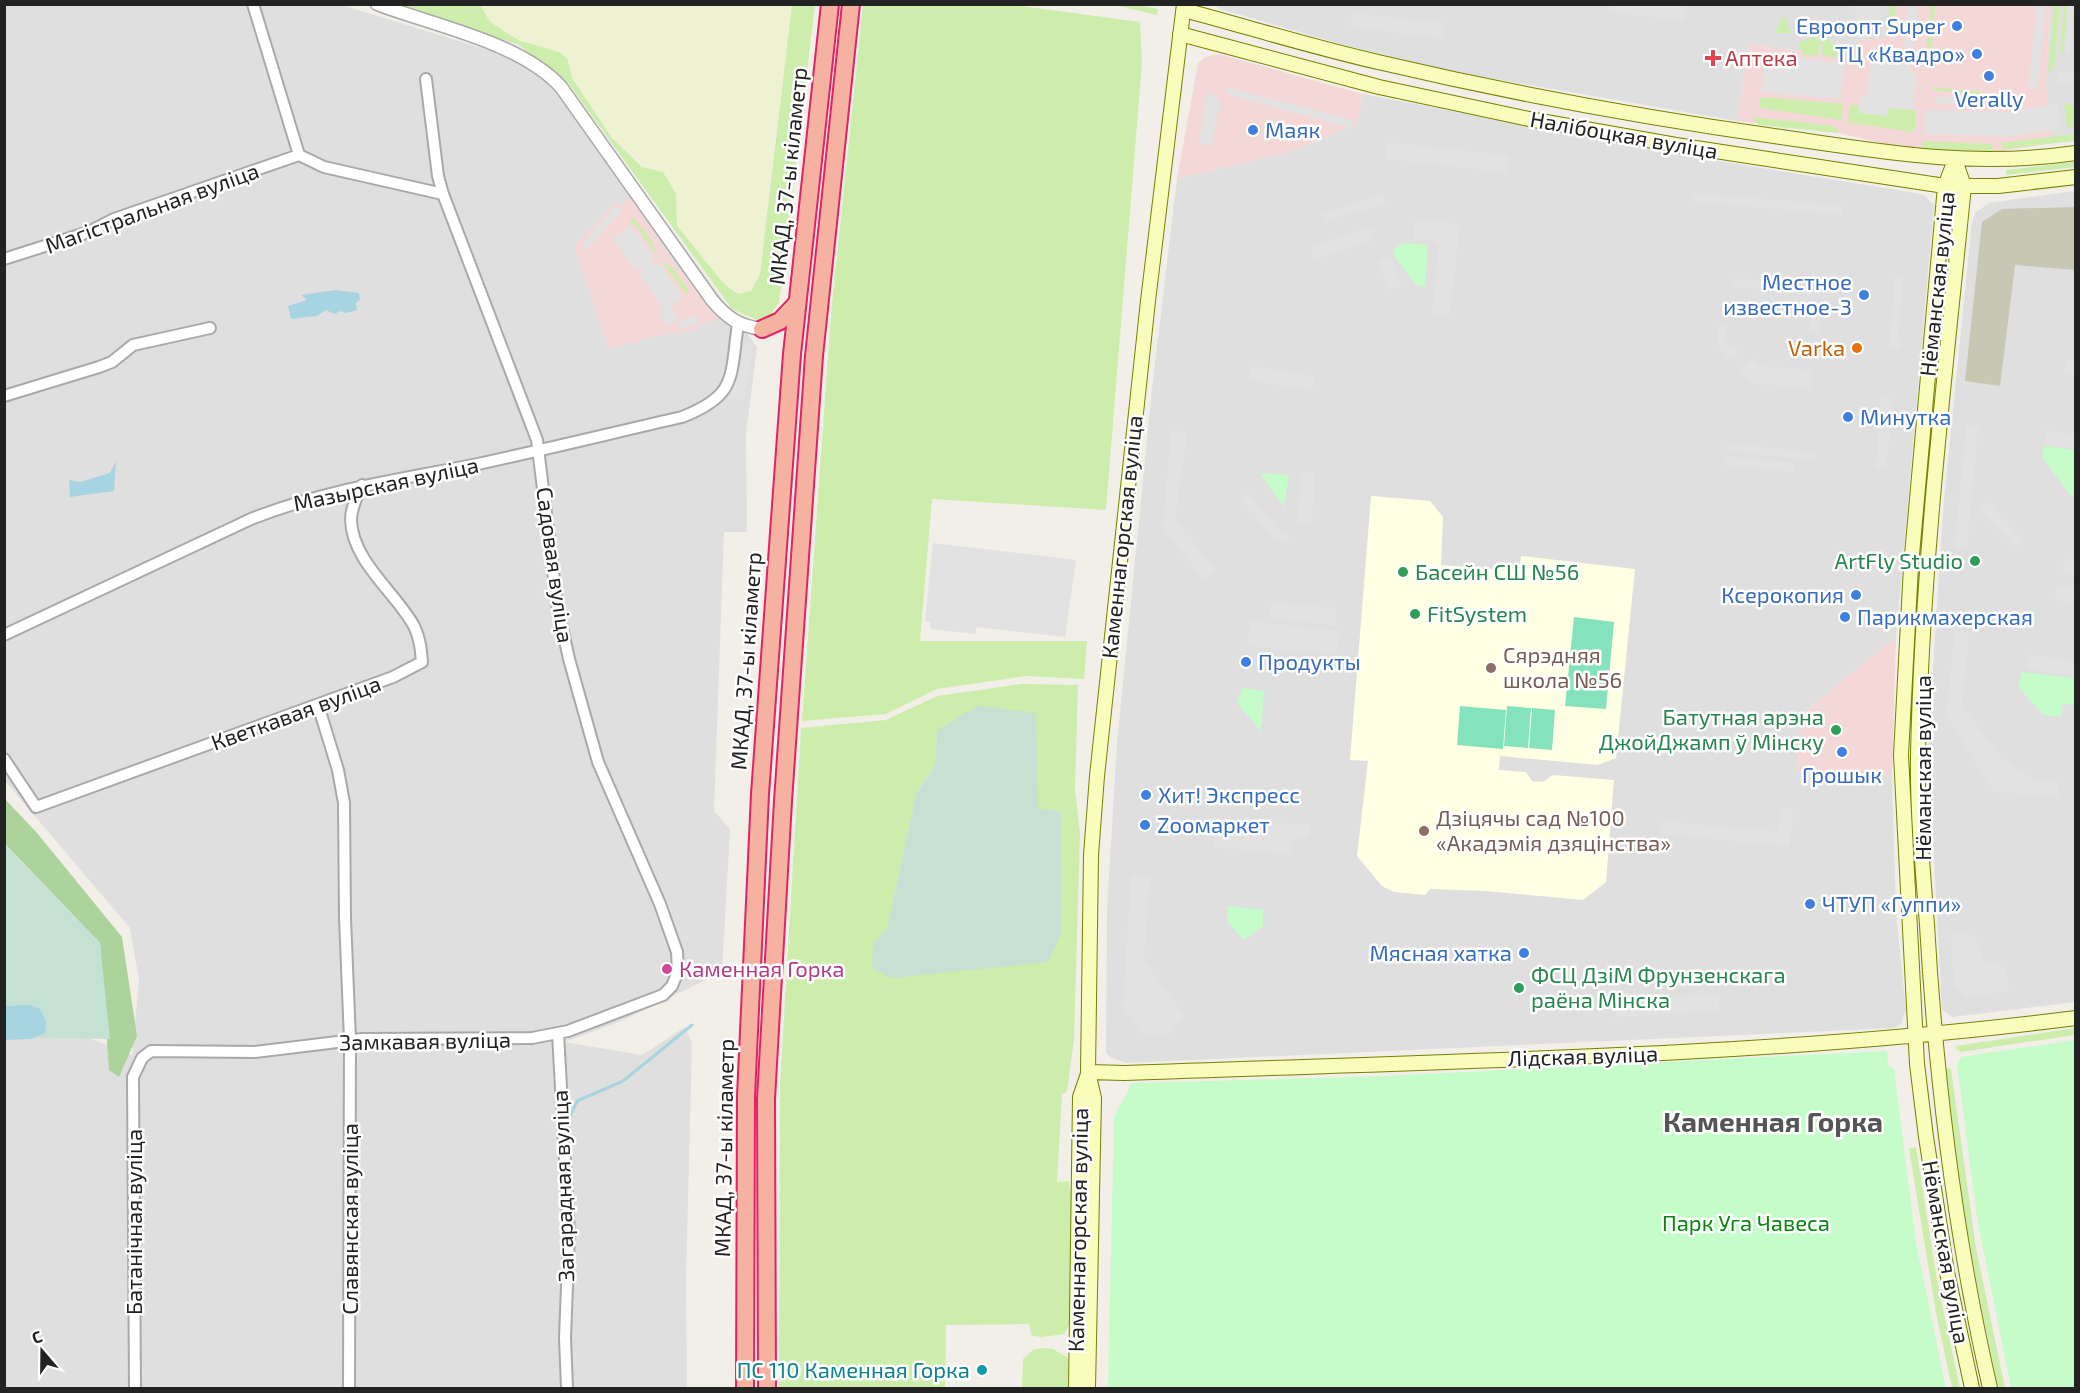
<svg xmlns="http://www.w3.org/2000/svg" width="2080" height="1393" font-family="'Exo 2',sans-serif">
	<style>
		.residential { fill: #e0dfdf }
		.commercial { fill: #f3d8d7 }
		.education { fill: #ffffe4 }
		.construction { fill: #c7c7b3 }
		.farmland { fill: #eff1d3 }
		.grass { fill: #cdedad; fill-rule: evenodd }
		.forest { fill: #acd39b }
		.wetland { fill: #c4e1d3 }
		.park { fill: #c5fcc9 }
		.pitch { fill: #84e3bd }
		.parking { fill: #e2e2e2 }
		.water { fill: #a7d4e1 }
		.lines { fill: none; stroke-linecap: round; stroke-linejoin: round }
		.stream { stroke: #a7d4e1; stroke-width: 3 }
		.minor-casing { stroke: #a9a9a9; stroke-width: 14 }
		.tertiary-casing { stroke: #a9a9a9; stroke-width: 15 }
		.secondary-casing { stroke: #748100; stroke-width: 16 }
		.trunk-casing { stroke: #e32266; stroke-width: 20 }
		.minor { stroke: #fff; stroke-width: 10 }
		.tertiary { stroke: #fff; stroke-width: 12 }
		.secondary { stroke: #fafcbc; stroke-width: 14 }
		.trunk { stroke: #f5b2a0; stroke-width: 16 }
		.shop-dot { fill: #3f7fe0; stroke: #fff; stroke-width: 2 }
		.health-dot { fill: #e0444e; stroke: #fff; stroke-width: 2 }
		.food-dot { fill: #e8710a; stroke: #fff; stroke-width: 2 }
		.leisure-dot { fill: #2e9e5b; stroke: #fff; stroke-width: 2 }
		.education-dot { fill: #8d6e63; stroke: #fff; stroke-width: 2 }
		.hotel-dot { fill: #d1479c; stroke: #fff; stroke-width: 2 }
		.culture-dot { fill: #0f9aa8; stroke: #fff; stroke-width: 2 }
		.labels { text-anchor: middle; stroke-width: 5; stroke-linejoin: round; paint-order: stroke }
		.shop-label { font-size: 22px; fill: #366cbe; stroke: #fff; text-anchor: start }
		.health-label { font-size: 22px; fill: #be3a42; stroke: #fff; text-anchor: start }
		.street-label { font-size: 22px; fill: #222; stroke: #fff }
		.food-label { font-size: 22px; fill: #c56008; stroke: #fff; text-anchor: end }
		.leisure-label { font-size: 22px; fill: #27864d; stroke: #fff; text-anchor: start }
		.education-label { font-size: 22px; fill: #785e54; stroke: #fff; text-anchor: start }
		.hotel-label { font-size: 22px; fill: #b23c85; stroke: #fff; text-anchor: start }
		.park-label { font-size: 22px; fill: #078811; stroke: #fff }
		.culture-label { font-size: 22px; fill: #0d838f; stroke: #fff; text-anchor: end }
		.district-label { font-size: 28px; font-weight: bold; fill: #555; stroke: #fff }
	</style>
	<rect width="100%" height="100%" fill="#f2efe8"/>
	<path class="residential" d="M5,5H342L517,59L559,75L757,347L746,433L747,532H724L714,811L730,829L722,972L619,1022L564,1042L642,1055L685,1027L692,1043L686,1280L687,1388H5V1037L89,1038L132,1055L139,980L130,928L5,781Z
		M1214,5H1890L1886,38L1860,40L1846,57L1749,44L1737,121L1449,71L1348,46L1220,9Z
		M2050,5H2076L2075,139L2053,143L2046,86Z
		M1363,94L1676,154L1915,193L1924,195L1934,205L1896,637L1801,715L1797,770L1892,775L1896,913L1906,1010L1901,1024L1894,1028L1126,1063L1110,1057L1106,1053L1107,910L1117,743L1152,389L1177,179L1292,151L1357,124Z
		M2075,191V1002L1953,1017L1942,1010L1928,747L1943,510L1972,221L1976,212L1989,203Z"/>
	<path class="commercial" d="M1890,5H2050L2046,86L2053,143L1998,152L1915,151L1839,133L1737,121L1749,44L1846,57L1860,40L1886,38Z
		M1219,54L1363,94L1357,124L1292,151L1177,179L1198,63L1205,57Z
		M630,195L677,268L691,280L719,318L685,332L656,336L609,349L574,247L616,201L622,206Z
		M1896,637L1892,775L1797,771L1801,715Z"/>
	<path class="education" d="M1371,496L1430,501L1443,517L1441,565L1519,571L1521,556L1635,569L1616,758L1598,765L1500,756L1499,770L1526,772L1532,781L1543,782L1553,775L1614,780L1606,882L1583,900L1485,891L1430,889L1425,895L1394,892L1382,886L1357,856L1368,761L1350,760Z"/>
	<path class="construction" d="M2075,207V270L2015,265L2000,386L1965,381L1982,222L2002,209Z"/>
	<path class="farmland" d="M440,5H792L760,274L751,291L738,294L725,285L677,226L676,194L612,138L572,78L567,58L559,52L518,40L490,22L481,6Z"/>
	<path class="grass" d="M403,5L481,6L490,22L518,40L559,52L567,58L572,78L612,138L642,167L663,172L676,194L677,226L725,285L738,294L751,291L760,274L792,5H815L779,303L769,316L757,320L732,309L568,83L519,45Z
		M863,5H1015L1140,22L1142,62L1106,510L932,499L920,641H1087L1084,679L1027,676L937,689L886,714L802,721L831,314Z
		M1115,5H1139L1158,9L1157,15Z
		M1890,5H1896L1893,29L1889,35L1886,34Z
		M1931,5H1935L1931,56H1926Z
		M2054,5H2060L2054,69L2048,72Z
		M2064,5H2068L2063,54L2060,53Z
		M1784,16L1791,33H1774Z
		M1810,38L1821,39L1818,56L1803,55L1798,43Z
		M1823,39L1828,40L1846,58L1822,56Z
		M1932,87L1982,92L1981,95L1933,90Z
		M1764,97L1843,104L1841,120L1759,108V99Z
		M2064,103L2075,105V126L2067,128Z
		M1850,105H1860L1859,112L1887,116L1888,108L1915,110V128L1911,132L1848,122Z
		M1752,117L1835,126L1839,133L1759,125Z
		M2075,134V141L2003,149L2002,143Z
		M1923,141L1990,144L1993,146L1992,151L1922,149Z
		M2075,162V167L2006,175V170Z
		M633,217L652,241L657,256L633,222L627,226Z
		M661,261L672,268L688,289L687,295Z
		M1022,684L1078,685L1075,790L1080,833L1074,1039L1067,1092L1062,1094L1057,1182L1069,1181L1073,1212L1070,1324L1064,1334L1042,1337L1032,1336L1029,1324L946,1325L945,1388H779L780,1084L801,728L886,720L937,696ZM937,730L1038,809L1061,812L874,944L887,929L916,794L935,765Z
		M2075,1028V1035L1961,1052L1956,1049V1046Z
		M1943,1067L1951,1069L1976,1248L2005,1388H1998C1975,1282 1957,1175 1943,1067Z
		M1916,1147L1937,1280L1960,1388H1952L1936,1313L1909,1149Z
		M1043,1348L1053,1349L1068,1358L1070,1388H1022L1023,1359L1033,1350Z"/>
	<path class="forest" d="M4,798L37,833L122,937L137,1036L119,1077L109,1070L100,943L5,844Z"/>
	<path class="wetland" d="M978,706L1036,713L1038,808L1061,812V935L1048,962L892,978L872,969L873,944L887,929L916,794L935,765L937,730Z
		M4,844L100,943L110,1039L5,1037Z"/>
	<path class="park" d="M1402,243L1428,245L1425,286H1417L1394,256L1393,251Z
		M2044,446L2075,450V496L2070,495L2042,457Z
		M1260,473L1289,475L1284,507Z
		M2021,672L2075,678V705L2062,704L2061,717L2044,715L2019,688Z
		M1242,688L1264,691L1261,731L1237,703Z
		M1228,906L1263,910V926L1244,940L1227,921Z
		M2075,1040V1388H2011L1977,1218L1957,1064L1961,1057Z
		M1887,1051L1888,1065L1894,1069L1916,1243L1946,1388H1108L1114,1119C1118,1106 1127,1096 1131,1083L1386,1076Z"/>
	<path class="pitch" d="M1574,617L1614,622L1606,709L1565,706Z
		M1460,706L1506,710L1503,749L1457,745Z
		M1507,706L1531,708L1528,748L1504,746Z
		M1532,708L1555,710L1552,750L1529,748Z"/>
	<path class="parking" d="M1659,5H1686L1684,20L1609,12L1610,5Z
		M1856,5H1881L1878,32L1863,31L1862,37L1851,36Z
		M1907,5H1918L1915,46H1912L1909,72L1916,73L1913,106L1915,110L1889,108L1887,116L1859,113L1861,97L1867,96L1871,49L1904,51Z
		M2037,5L2046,6L2037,89H2028Z
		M2068,5H2074L2070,54L2064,53Z
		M1352,13L1445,23L1443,38L1350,27Z
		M1765,54L1845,63L1840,99L1762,92Z
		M2058,72L2075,74V84L2057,82Z
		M1225,87L1353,120L1351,128L1231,96Z
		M1208,91L1220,100L1212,145L1199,144Z
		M1935,97L1968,98V104L1935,103Z
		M2058,104L2061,129L2008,136L1925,134L1926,110L2002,112Z
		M1387,142L1509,156L1507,172L1385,159Z
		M1693,193L1843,206L1842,215L1692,201Z
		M1383,194L1385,203L1325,222L1323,214Z
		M616,206L622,211L587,249L582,244Z
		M1415,220L1460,224L1450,315L1432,314L1439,242L1413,239Z
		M631,226L654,257L650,261L654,266L659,263L683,297L667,308L671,307L677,321L666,325L660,311L664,309L640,276L644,272L641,268L636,271L613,239Z
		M1376,226L1370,241L1315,259L1311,246Z
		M1392,257L1402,285L1389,290L1379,261Z
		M1731,278L1769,282L1768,290L1731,286Z
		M1895,278L1903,279L1898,338L1901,339L1900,349L1889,348Z
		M1774,282L1808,286L1807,294L1773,290Z
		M1814,302L1821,303L1819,334L1809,333Z
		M696,315L698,323L680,329L678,322Z
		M1719,326H1726L1724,342L1729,347L1732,345L1739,353L1730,360L1717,345Z
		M738,343L753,345L745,400L729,398Z
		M1753,358L1759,366L1813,370L1811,389L1751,383L1739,370Z
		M2066,360L2075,361V375L2064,374Z
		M1250,366L1314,376L1312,390L1249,380Z
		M1881,398L1893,399L1886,469L1876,467Z
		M1967,425L1978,426L1967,548L1954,549Z
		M1171,430L1187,432L1175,520L1216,570L1204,581L1163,527Z
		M2046,431L2075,434V448L2044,445Z
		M1727,443L1816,453L1815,461L1726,451Z
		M1725,456L1795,463L1794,472L1724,465Z
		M1315,468L1312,524L1298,523L1301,472L1314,473Z
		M1248,493L1280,532L1289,535L1288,543L1275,540L1241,499Z
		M1988,502L2024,542L2017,548L1980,510Z
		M933,543L1076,560L1065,637L976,627V634L930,629L931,622L925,621Z
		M2064,559L2075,560V575L2063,573Z
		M2056,585L2075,587V602L2055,600Z
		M1271,602L1336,608L1335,625L1270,619Z
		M1251,621L1340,631L1336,654L1247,646Z
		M1955,631L1969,633L1962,706L2001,758L2036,782L2059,783V796L1995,792L1946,716Z
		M2029,655L2075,661V675L2027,669Z
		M1781,808L1793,810L1790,846L1659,834L1661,821L1778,832Z
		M1216,820L1311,825L1309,837L1292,838L1290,854L1214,847Z
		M1131,875L1150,877L1144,961L1185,1017L1172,1027V1033L1143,1034L1123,1007Z
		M1965,931L1980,944L1982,963L1998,962L2006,969L2009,991L1966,997L1954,986L1951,932Z
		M1719,994V1011L1613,1017L1625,998Z"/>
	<path class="water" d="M335,290L359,293L360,300L356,303L357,310L346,313L341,311L334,314L326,310L317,316L291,319L288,306L307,300L301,295Z
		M116,461L114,491L70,497L69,480L80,482L110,473Z
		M29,1005L40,1009L46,1021L45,1033L32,1039L5,1040V1006Z"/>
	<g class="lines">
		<path class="stream" d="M569,1130L568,1121L577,1101L623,1081L692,1025"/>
		<defs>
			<path id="minor" d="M253,4L299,155
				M299,155L324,167L443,194
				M4,259L89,232L114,219L299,155
				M4,396L99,367L112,362L133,345L210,328
				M4,635L251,519C324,490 397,480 473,465C543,450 612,433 682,417C738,395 730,377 738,324
				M318,705L338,770L344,803L345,918L350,1040L349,1388
				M4,759L36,807L393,677L422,662C421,650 420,638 414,626C396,593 352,561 351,520C351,508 357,496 362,485
				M558,1033L569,1234L565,1338L567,1388
				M135,1388L133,1077L142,1058L151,1051L255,1052L362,1039L532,1038L568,1031L663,995L672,986L678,971L677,952L660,904L598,762L569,659L557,604L537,440L443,194L438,176L426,79"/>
			<path id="tertiary" d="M377,4C435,26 520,42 561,87L712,300C727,318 739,326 762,329"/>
			<path id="secondary" d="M1184,10C1248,27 1312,47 1378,62C1510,93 1646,118 1781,137C1884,152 1971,168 2076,153
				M1180,34L1379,87L1529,119L1676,145L1945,186H1998L2076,177
				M1955,160L1945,186L1911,566L1901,755L1917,1064L1926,1137L1947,1272L1972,1388
				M1955,160L1964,186C1945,375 1922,565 1918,755C1917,812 1923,869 1927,925C1936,1081 1955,1236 1990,1388
				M1088,1072L1125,1073C1442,1061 1760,1058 2076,1018
				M1076,1388L1080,1097L1088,1074
				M1088,1388L1094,1098L1088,1072L1091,855L1097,776L1148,301L1184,4"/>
			<path id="trunk" d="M762,329L780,321L797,303
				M745,1388L746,1096L760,794L792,354L830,4
				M767,1388L766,1099L783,801L814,356L851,4"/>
		</defs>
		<use href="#minor" class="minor-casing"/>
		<use href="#tertiary" class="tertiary-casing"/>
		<use href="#secondary" class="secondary-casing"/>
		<use href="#trunk" class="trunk-casing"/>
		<use href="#minor" class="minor"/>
		<use href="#tertiary" class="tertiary"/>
		<use href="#secondary" class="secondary"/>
		<use href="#trunk" class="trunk"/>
	</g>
	<g class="shop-dot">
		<circle cx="1957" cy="26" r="6"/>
		<circle cx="1977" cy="54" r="6"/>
		<circle cx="1989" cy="76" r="6"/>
		<circle cx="1253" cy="130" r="6"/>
		<circle cx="1864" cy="295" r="6"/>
		<circle cx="1848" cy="417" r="6"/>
		<circle cx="1856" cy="595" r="6"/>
		<circle cx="1845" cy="617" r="6"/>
		<circle cx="1246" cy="662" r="6"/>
		<circle cx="1842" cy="752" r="6"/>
		<circle cx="1146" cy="795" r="6"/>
		<circle cx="1145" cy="825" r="6"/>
		<circle cx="1810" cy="904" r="6"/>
		<circle cx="1524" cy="953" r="6"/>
	</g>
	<path class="health-dot" d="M1710 49h6v6h6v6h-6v6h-6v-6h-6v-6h6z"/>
	<circle class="food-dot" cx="1857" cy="348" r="6"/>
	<g class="leisure-dot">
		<circle cx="1975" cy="561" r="6"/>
		<circle cx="1403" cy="572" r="6"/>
		<circle cx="1415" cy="614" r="6"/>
		<circle cx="1836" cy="730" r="6"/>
		<circle cx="1519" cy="988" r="6"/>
	</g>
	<g class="education-dot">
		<circle cx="1491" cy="668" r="6"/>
		<circle cx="1424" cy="831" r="6"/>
	</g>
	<circle class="hotel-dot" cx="667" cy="969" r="6"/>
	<circle class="culture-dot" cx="982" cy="1370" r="6"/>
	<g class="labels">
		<g class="shop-label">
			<text x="1945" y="34" text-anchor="end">Евроопт Super</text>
			<text x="1965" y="62" text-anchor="end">ТЦ «Квадро»</text>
			<text x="1989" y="107" text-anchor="middle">Verally</text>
			<text x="1265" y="138">Маяк</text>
			<text x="1852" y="290" text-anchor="end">Местное<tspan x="1852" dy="25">известное-3</tspan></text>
			<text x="1860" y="425">Минутка</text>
			<text x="1844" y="603" text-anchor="end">Ксерокопия</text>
			<text x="1857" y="625">Парикмахерская</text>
			<text x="1258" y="670">Продукты</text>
			<text x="1842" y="783" text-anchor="middle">Грошык</text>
			<text x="1158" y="803">Хит! Экспресс</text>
			<text x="1157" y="833">Zooмаркет</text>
			<text x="1822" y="912">ЧТУП «Гуппи»</text>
			<text x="1512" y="961" text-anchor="end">Мясная хатка</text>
		</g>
		<g class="health-label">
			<text x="1725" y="66">Аптека</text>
		</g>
		<g class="street-label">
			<text transform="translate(1624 135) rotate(10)" y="8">Налібоцкая вуліца</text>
			<text transform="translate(788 176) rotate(-84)" y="8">МКАД, 37-ы кіламетр</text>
			<text transform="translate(152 208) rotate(-20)" y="8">Магістральная вуліца</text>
			<text transform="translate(1937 284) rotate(-84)" y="8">Нёманская вуліца</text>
			<text transform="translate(386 484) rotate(-12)" y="8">Мазырская вуліца</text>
			<text transform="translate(1122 537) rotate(-84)" y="8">Каменнагорская вуліца</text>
			<text transform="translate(555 565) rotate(82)" y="8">Садовая вуліца</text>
			<text transform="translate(746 661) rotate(-86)" y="8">МКАД, 37-ы кіламетр</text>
			<text transform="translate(296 713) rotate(-20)" y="8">Кветкавая вуліца</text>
			<text transform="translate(1923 768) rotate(-90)" y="8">Нёманская вуліца</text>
			<text transform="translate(425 1041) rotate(-1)" y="8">Замкавая вуліца</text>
			<text transform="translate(1583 1056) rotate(-2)" y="8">Лідская вуліца</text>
			<text transform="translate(724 1148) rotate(-89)" y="8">МКАД, 37-ы кіламетр</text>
			<text transform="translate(563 1186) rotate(-92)" y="8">Загарадная вуліца</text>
			<text transform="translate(350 1219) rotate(-90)" y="8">Славянская вуліца</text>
			<text transform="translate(134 1222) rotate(-90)" y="8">Батанічная вуліца</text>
			<text transform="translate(1078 1230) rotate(-89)" y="8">Каменнагорская вуліца</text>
			<text transform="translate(1946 1252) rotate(80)" y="8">Нёманская вуліца</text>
		</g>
		<g class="food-label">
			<text x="1845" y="356">Varka</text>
		</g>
		<g class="leisure-label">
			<text x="1963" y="569" text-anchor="end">ArtFly Studio</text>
			<text x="1415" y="580">Басейн СШ №56</text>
			<text x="1427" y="622">FitSystem</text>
			<text x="1824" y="725" text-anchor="end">Батутная арэна<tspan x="1824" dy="25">ДжойДжамп ў Мінску</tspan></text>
			<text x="1531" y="983">ФСЦ ДзіМ Фрунзенскага<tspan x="1531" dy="25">раёна Мінска</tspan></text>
		</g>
		<g class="education-label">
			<text x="1503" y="663">Сярэдняя<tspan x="1503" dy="25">школа №56</tspan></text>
			<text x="1436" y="826">Дзіцячы сад №100<tspan x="1436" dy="25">«Акадэмія дзяцінства»</tspan></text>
		</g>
		<g class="hotel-label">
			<text x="679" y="977">Каменная Горка</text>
		</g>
		<g class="park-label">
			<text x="1746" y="1231">Парк Уга Чавеса</text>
		</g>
		<g class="culture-label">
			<text x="970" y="1378">ПС 110 Каменная Горка</text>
		</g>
		<g class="district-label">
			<text x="1773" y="1132">Каменная Горка</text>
		</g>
	</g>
	<rect width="2080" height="1393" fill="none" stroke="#222222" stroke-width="12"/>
	<g transform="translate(42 1351) rotate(340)" stroke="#ffffff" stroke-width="4.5" paint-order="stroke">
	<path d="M0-4.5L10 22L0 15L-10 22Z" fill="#222222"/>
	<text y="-9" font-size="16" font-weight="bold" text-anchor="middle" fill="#222222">С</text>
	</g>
</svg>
